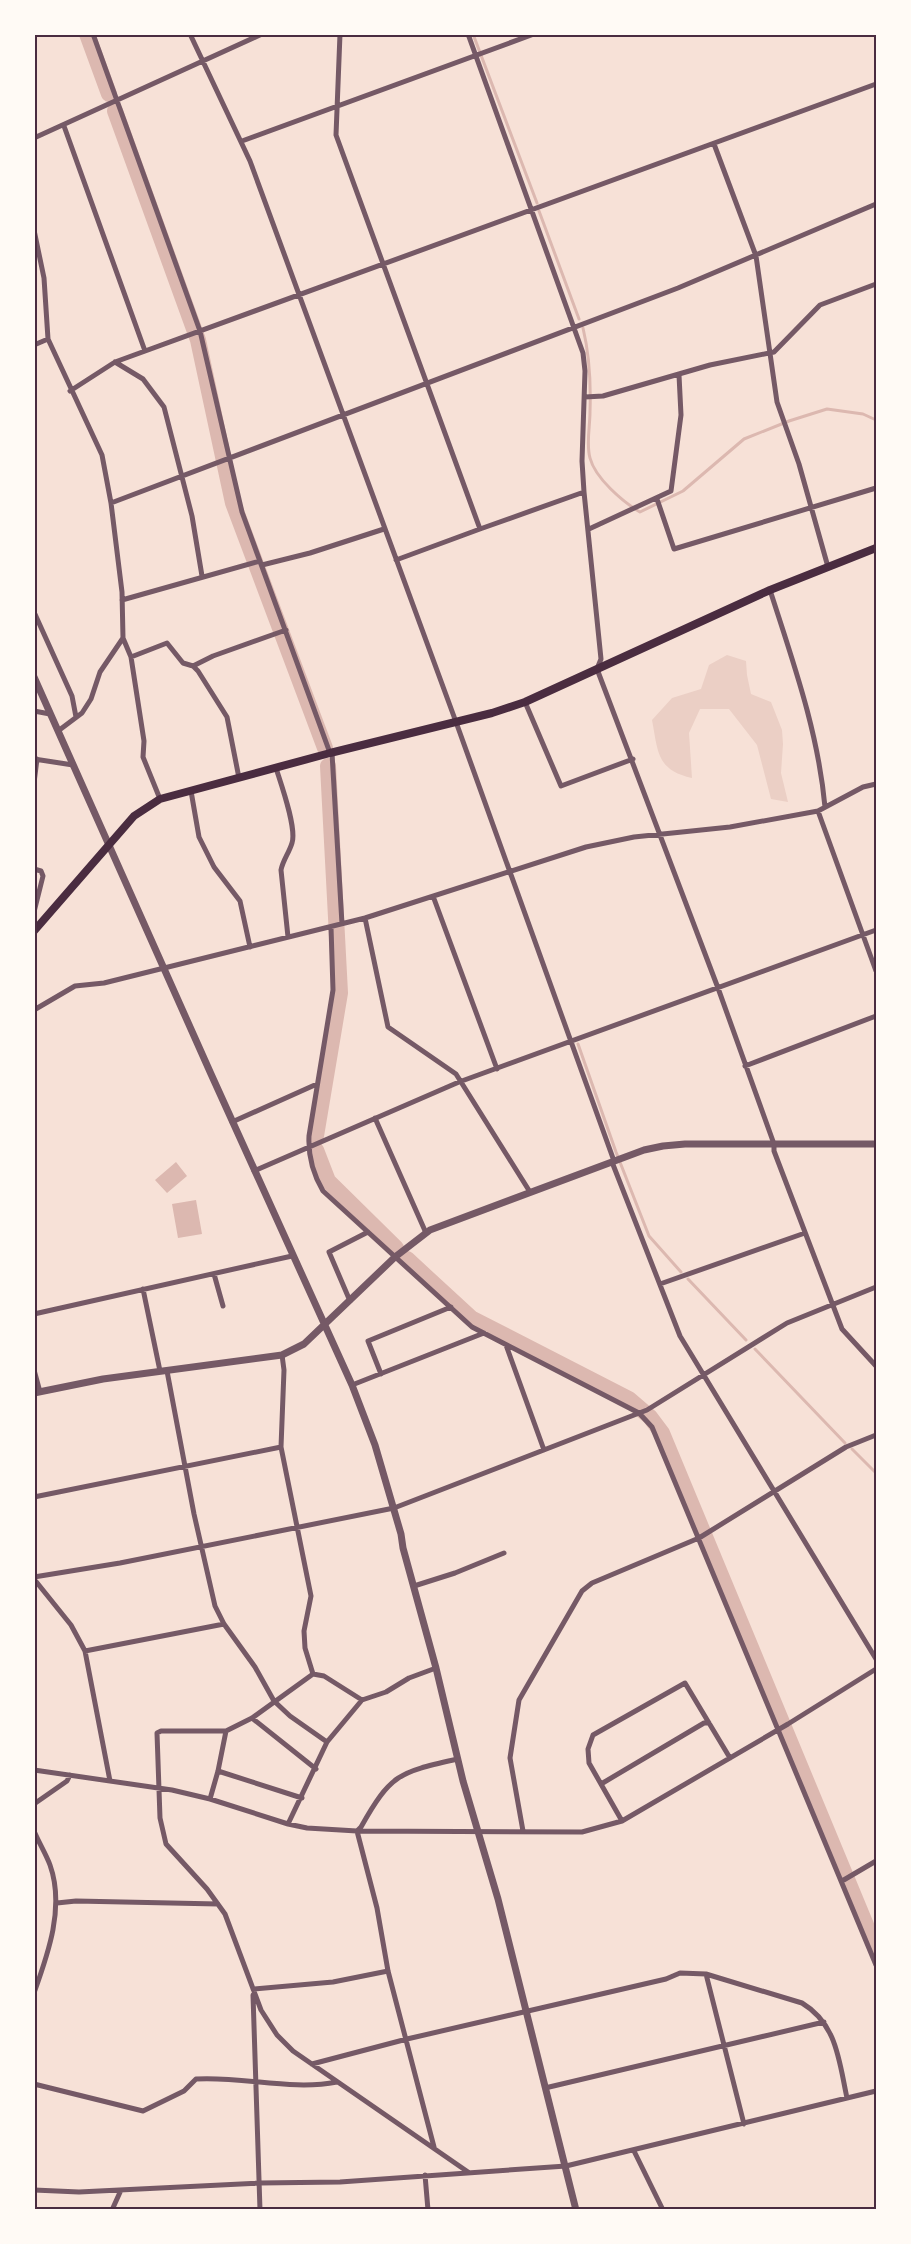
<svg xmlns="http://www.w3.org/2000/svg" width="911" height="2244" font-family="'Titillium Web',sans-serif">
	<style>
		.green { fill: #ebcfc5 }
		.water { fill: #dcb8b0 }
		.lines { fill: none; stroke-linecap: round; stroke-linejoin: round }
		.stream { stroke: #dcb8b0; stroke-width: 3 }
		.river { stroke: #dcb8b0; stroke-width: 16 }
		.minor { stroke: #755966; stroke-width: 5 }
		.tertiary { stroke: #755966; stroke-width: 7 }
		.secondary { stroke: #4a2c40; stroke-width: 8 }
		.neatline { fill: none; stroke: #4a2c40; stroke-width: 2 }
	</style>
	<rect width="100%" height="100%" fill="#f7e1d7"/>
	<path class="green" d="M727,655L746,661L747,675L751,694L771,702L782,730L783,744L781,773L788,802L771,799L757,745L729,709H700L689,733L692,778C656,770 658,751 652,720L672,698L701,689L709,665Z"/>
	<path class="water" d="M176,1162L187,1176L167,1193L155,1180Z
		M196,1200L202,1234L178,1238L172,1204Z"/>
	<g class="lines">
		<path class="stream" d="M473,34L537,203
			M539,211L579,319
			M583,328C590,357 591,383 590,412C590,426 586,445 590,458C595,478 623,502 640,512L683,491L744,439L789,421L827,409L863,414L876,420
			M578,1044L616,1152L649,1236L681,1272
			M688,1279L746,1340
			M755,1349L845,1443
			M852,1449L876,1473"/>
		<path class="river" d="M87,34L109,94
			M115,111L198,340L233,503L325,748
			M316,1136L340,993L328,766
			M316,1150L328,1181L396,1248
			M407,1259L471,1318L629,1399L650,1417L662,1433L876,1949"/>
		<path class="minor" d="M93,34L200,331L242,512L330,753
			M190,34L250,161L456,722L614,1161
			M340,34L336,135L480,529L584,492
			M468,34L583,353L585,371L582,461L584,492L601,659L597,669L718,988L774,1144V1151L842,1329L876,1366
			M64,126L145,351
			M34,138L262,34
			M242,141L534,34
			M714,144L756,256L777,402L799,464L828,567
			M34,230L44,278L48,339L102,455L111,503L122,592L123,638L131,657L144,741L143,757L160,799
			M34,345L48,339
			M115,362L143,379L164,407L192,516L202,576
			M70,391L115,362L876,84
			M585,397L603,396L710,365L774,352L820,305L876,284
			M657,499L674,549L876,488
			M111,503L678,288L876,204
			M589,529L671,491L681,415L679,375
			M396,560L480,529
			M262,565L310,553L384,529
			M770,590C793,662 818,731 825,807
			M122,600L260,561
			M34,612L72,696L76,717
			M131,657L167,643L183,663L193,666
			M525,702L561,786L633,759
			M34,711L50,714
			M58,731L82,713L91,699L100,672L123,638
			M332,753L342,924
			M34,759L73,765
			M276,768C281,784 297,828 292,843C289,853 283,860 281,870L288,937
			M239,778L227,717L198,671L193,666L213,656L286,630
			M34,783L37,759
			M191,791L199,837L214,867L240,901L250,947
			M818,811L876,971
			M34,869L41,871L43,876L34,912
			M433,896L497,1069
			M365,918L388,1027L456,1074L530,1192
			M331,927L333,990L309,1136C308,1156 313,1174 323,1191L472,1327L639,1413L652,1427L876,1965
			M34,1010L75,986L104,983L365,918L586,847L634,837L730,827L818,811L863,787L876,784
			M745,1066L876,1016
			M375,1118L426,1233
			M232,1122L317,1084
			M612,1162L680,1336L876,1659
			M254,1171L459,1082L876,930
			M214,1274L223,1306
			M660,1284L805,1233
			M143,1289L160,1371
			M350,1301L329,1252L368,1232
			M34,1314L292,1256
			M506,1345L544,1450
			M282,1355L284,1370L281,1447L311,1596L304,1631L305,1648L313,1674L252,1718L226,1731H161L157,1733L160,1818L166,1844L207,1889L225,1914L261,2010L277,2035L293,2051L468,2172
			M34,1370L40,1392
			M167,1371L194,1514L215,1606L224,1624L255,1667L274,1701L290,1716L327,1742
			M381,1374L368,1341L451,1307
			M352,1385L484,1333
			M34,1497L281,1447
			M34,1577L120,1563L394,1508L647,1410L787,1323L876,1287
			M34,1579L71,1625L85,1651L110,1781
			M414,1586L455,1573L504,1553
			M85,1651L224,1624
			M313,1674L324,1676L362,1700
			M252,1718L316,1769
			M34,1770L172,1790L210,1799L288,1824L307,1828L357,1831L582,1832L622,1821L788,1724L876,1669
			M218,1771L302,1798
			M601,1784L704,1723H709
			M210,1799L218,1771L226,1731
			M34,1804L67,1781L70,1775
			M622,1821L589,1763L588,1749L593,1735L685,1683L730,1758
			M288,1824L327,1742L362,1700L386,1692L409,1678L436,1668
			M34,1831C39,1843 46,1854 50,1865C65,1907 48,1954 34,1993
			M523,1831L510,1758L519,1700L582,1591L592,1583L699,1538L846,1447L876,1435
			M842,1881L876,1861
			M57,1903L76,1901L218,1904
			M706,1974L744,2124
			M253,1989L333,1982L388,1971
			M253,1995L260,2210
			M312,2064L407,2039L666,1979L680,1973L706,1974L802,2003C837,2024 839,2061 847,2098
			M34,2084L143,2111L184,2091L196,2079C243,2076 291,2091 337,2082
			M545,2088L824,2022
			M434,2147L388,1971L377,1908L357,1831L361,1827C391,1773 400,1772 458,1759
			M634,2151L663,2210
			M425,2175L428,2210
			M34,2190L79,2192L260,2183L340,2182L566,2166L876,2091
			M112,2210L121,2190"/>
		<path class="tertiary" d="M34,677L211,1074L352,1385L375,1445L401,1534L403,1548L436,1668L463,1781L498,1899L576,2210
			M34,1393L103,1379L282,1355L304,1344L395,1257L430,1230L644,1150L663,1146L685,1144H876"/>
		<path class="secondary" d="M34,931L134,816L160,799L330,753L492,713L525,702L770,590L876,548"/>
	</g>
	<rect width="911" height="2244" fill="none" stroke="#fffaf5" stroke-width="72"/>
	<rect x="36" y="36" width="839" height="2172" class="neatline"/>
</svg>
